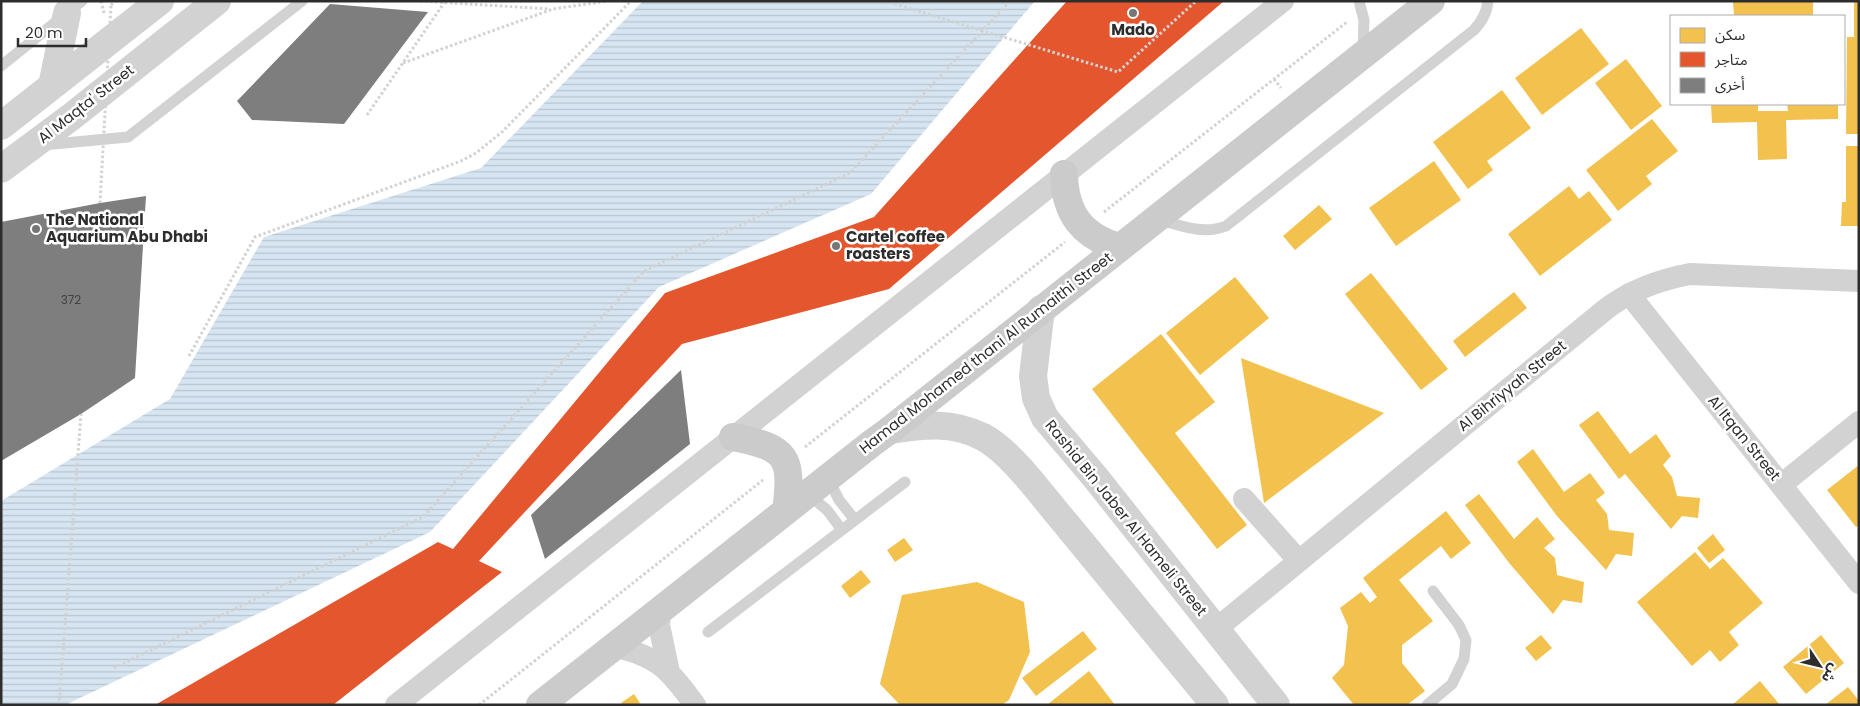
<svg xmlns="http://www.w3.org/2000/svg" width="1860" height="706" font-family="Poppins,'Noto Sans Arabic',sans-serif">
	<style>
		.water { fill: url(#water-rules) }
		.homes { fill: #f2c14e }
		.shops { fill: #e4572e }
		.building { fill: #7e7e7e }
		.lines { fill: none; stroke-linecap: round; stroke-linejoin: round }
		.path { stroke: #d2d2d2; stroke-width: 3; stroke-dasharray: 2.5 2.5; stroke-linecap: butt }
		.service { stroke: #d2d2d2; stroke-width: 11 }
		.minor { stroke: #d2d2d2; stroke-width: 22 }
		.tertiary { stroke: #d2d2d2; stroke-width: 28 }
		.secondary { stroke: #cbcbcb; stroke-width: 28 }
		.path-bridge { stroke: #d2d2d2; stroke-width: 3; stroke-dasharray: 2.5 2.5; stroke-linecap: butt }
		.poi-dot { fill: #767676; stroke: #fff; stroke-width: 2 }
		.labels { text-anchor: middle; stroke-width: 5; stroke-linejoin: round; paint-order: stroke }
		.number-label { font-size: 12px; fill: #414141 }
		.poi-label { font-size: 15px; font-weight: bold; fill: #2d2d2d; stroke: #fff; text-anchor: start }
		.street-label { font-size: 15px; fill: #2d2d2d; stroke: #fff }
	</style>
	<defs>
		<pattern id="water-rules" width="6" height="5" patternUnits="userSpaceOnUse" patternTransform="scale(1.25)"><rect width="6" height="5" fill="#d6e5f1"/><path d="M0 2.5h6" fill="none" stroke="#b8c5cf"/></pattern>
	</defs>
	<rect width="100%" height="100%" fill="#fff"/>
	<path class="water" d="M643,1H1035L871,194L659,287L430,532L65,705H1V501L170,399L264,237L481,168Z"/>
	<path class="homes" d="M1733,1H1813V16H1734Z
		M1854,1H1859V134H1846L1847,37H1854Z
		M1581,28L1609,64L1542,115L1515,78Z
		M1626,59L1662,106L1631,130L1595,83Z
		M1502,90L1531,128L1487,161L1493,170L1468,189L1433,142Z
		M1711,104H1758V111H1788L1787,104H1838V119L1786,120L1787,159L1758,160L1757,122L1712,123Z
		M1652,119L1678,151L1646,176L1652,184L1618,211L1586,170Z
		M1846,146H1859V226H1841L1842,202H1846Z
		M1434,161L1461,200L1396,246L1369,208Z
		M1569,186L1579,199L1589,191L1612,220L1540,276L1508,234Z
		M1319,205L1332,219L1295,250L1283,236Z
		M1371,273L1448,369L1421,390L1345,294Z
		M1235,277L1269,318L1200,375L1166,333Z
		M1514,292L1527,308L1465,357L1453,341Z
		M1161,334L1215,402L1175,433L1247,525L1217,549L1092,389Z
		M1241,358L1384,413L1264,503Z
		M1598,411L1630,454L1656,434L1671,456L1663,465L1672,477L1677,496L1700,498L1698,518L1682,516L1671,529L1625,474L1619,479L1579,425Z
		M1533,449L1564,492L1590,473L1605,493L1596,500L1607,514L1609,530L1634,533L1632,556L1616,554L1606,570L1557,516L1517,462Z
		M1859,465V525L1856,527L1827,490Z
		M1479,494L1514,539L1537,517L1555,539L1544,548L1555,558L1557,575L1584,582L1582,603L1563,600L1553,614L1510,564L1465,505Z
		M1446,511L1471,543L1451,559L1441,546L1399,580L1433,621L1402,645V663L1425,691L1407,705H1354L1332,678L1344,665L1348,626L1340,608L1361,592L1370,603L1377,597L1363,578Z
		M1713,534L1725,550L1709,563L1697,548Z
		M904,538L913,550L895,562L887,550Z
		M1695,552L1710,569L1723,558L1763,603L1729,632L1739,645L1720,662L1710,650L1692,666L1637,602Z
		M861,570L871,582L850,598L841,586Z
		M977,582L1024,602L1030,652L1009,700L1002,705H900L880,684L902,595Z
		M1083,631L1097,649L1036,696L1022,678Z
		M1541,635L1552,648L1536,661L1525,648Z
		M1821,635L1844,663L1806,694L1783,667Z
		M1089,671L1115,705H1047Z
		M1760,681L1780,705H1732Z
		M1848,687L1859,701V705H1825Z
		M634,694L640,703L637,705H623L621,703Z"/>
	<path class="shops" d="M1067,1H1224L889,289L682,344L479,561L502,572L333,705H155L438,542L453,549L665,293L874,217Z"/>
	<path class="building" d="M330,4L428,12L344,124L252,120L237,101Z
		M146,196L135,378L81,414L1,461V222L100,203Z
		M681,370L690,444L545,559L531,515Z"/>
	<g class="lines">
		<path class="path" d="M101,1L104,13
			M420,1L550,9
			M111,5L115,1
			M403,63L553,9L608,1
			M1274,79L1281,88
			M367,115L444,3
			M1104,212L1347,22
			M189,356L255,237L461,161L476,153L502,132L631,1
			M805,447L1065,242
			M114,668L423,517L644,271L850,173L1010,1
			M59,705L81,414
			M479,705L763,480"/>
		<path class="service" d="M1359,1L1364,20L1363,50
			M1,66L82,1
			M43,145L128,137L302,1
			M1160,220C1182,226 1203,235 1226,226L1474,30C1482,21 1487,13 1488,1
			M828,478L839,500L855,520
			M808,494L827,510L842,530
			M708,632L905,482
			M1427,705L1452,684L1464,659L1466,640L1459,625L1433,591"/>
		<path class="minor" d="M1629,294L1859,583
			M1781,485L1859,422
			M1244,499L1299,561
			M660,611L659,625L669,672
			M1216,629L1606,309C1631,290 1658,280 1690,274L1859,281
			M614,647C633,650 657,659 670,674C679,683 687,694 695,705
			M396,705L1283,1"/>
		<path class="tertiary" d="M52,86L67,13
			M1,126L160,1
			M1,169L71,117L217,1
			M1041,309L1033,376L1036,398L1045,418L1095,477L1276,705
			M890,430C923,425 952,421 983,437C1012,452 1045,500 1067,525C1116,585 1165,645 1215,705"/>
		<path class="secondary" d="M1064,174C1065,214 1082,236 1119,247
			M733,437C788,448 793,457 786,511
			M540,705L872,443L890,430L1431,1"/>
		<path class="path-bridge" d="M885,1L1118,72L1196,1
			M100,203L111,5"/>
	</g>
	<g class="poi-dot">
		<circle cx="1133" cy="13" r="5"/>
		<circle cx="36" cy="229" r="5"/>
		<circle cx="836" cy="246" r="5"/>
	</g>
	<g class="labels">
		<g class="number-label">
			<text x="71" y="304">372</text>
		</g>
		<g class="poi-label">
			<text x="1133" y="35" text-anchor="middle">Mado</text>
			<text x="46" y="225">The National<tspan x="46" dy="17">Aquarium Abu Dhabi</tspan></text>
			<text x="846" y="242">Cartel coffee<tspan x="846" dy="17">roasters</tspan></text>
		</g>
		<g class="street-label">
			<text transform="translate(86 104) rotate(-38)" y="5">Al Maqta' Street</text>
			<text transform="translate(986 353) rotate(-38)" y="5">Hamad Mohamed thani Al Rumaithi Street</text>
			<text transform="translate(1512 386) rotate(-39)" y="5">Al Bihriyyah Street</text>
			<text transform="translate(1744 438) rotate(51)" y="5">Al Itqan Street</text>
			<text transform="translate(1126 518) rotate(51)" y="5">Rashid Bin Jaber Al Hameli Street</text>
		</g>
	</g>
	<rect width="1860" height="706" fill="none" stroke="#2d2d2d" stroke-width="5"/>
	<rect x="1670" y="15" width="175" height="90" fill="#ffffff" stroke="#ababab"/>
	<rect x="1680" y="28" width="25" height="15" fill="#f2c14e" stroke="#ababab"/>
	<text x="1715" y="40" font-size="15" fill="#2d2d2d">سكن</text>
	<rect x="1680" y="52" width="25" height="15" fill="#e4572e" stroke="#ababab"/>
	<text x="1715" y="65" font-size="15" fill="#2d2d2d">متاجر</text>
	<rect x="1680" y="78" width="25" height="15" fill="#7e7e7e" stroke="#ababab"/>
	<text x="1715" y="90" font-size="15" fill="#2d2d2d">أخرى</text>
	<g transform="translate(1820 666) rotate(125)" stroke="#ffffff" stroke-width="4" paint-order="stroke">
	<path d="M0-4L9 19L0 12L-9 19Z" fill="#2d2d2d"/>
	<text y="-8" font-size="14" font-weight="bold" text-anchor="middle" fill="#2d2d2d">ش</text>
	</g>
	<path d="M18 38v8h68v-8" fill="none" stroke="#2d2d2d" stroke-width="2.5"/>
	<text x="25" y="38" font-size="15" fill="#2d2d2d" stroke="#ffffff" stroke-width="4" paint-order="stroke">20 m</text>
</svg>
